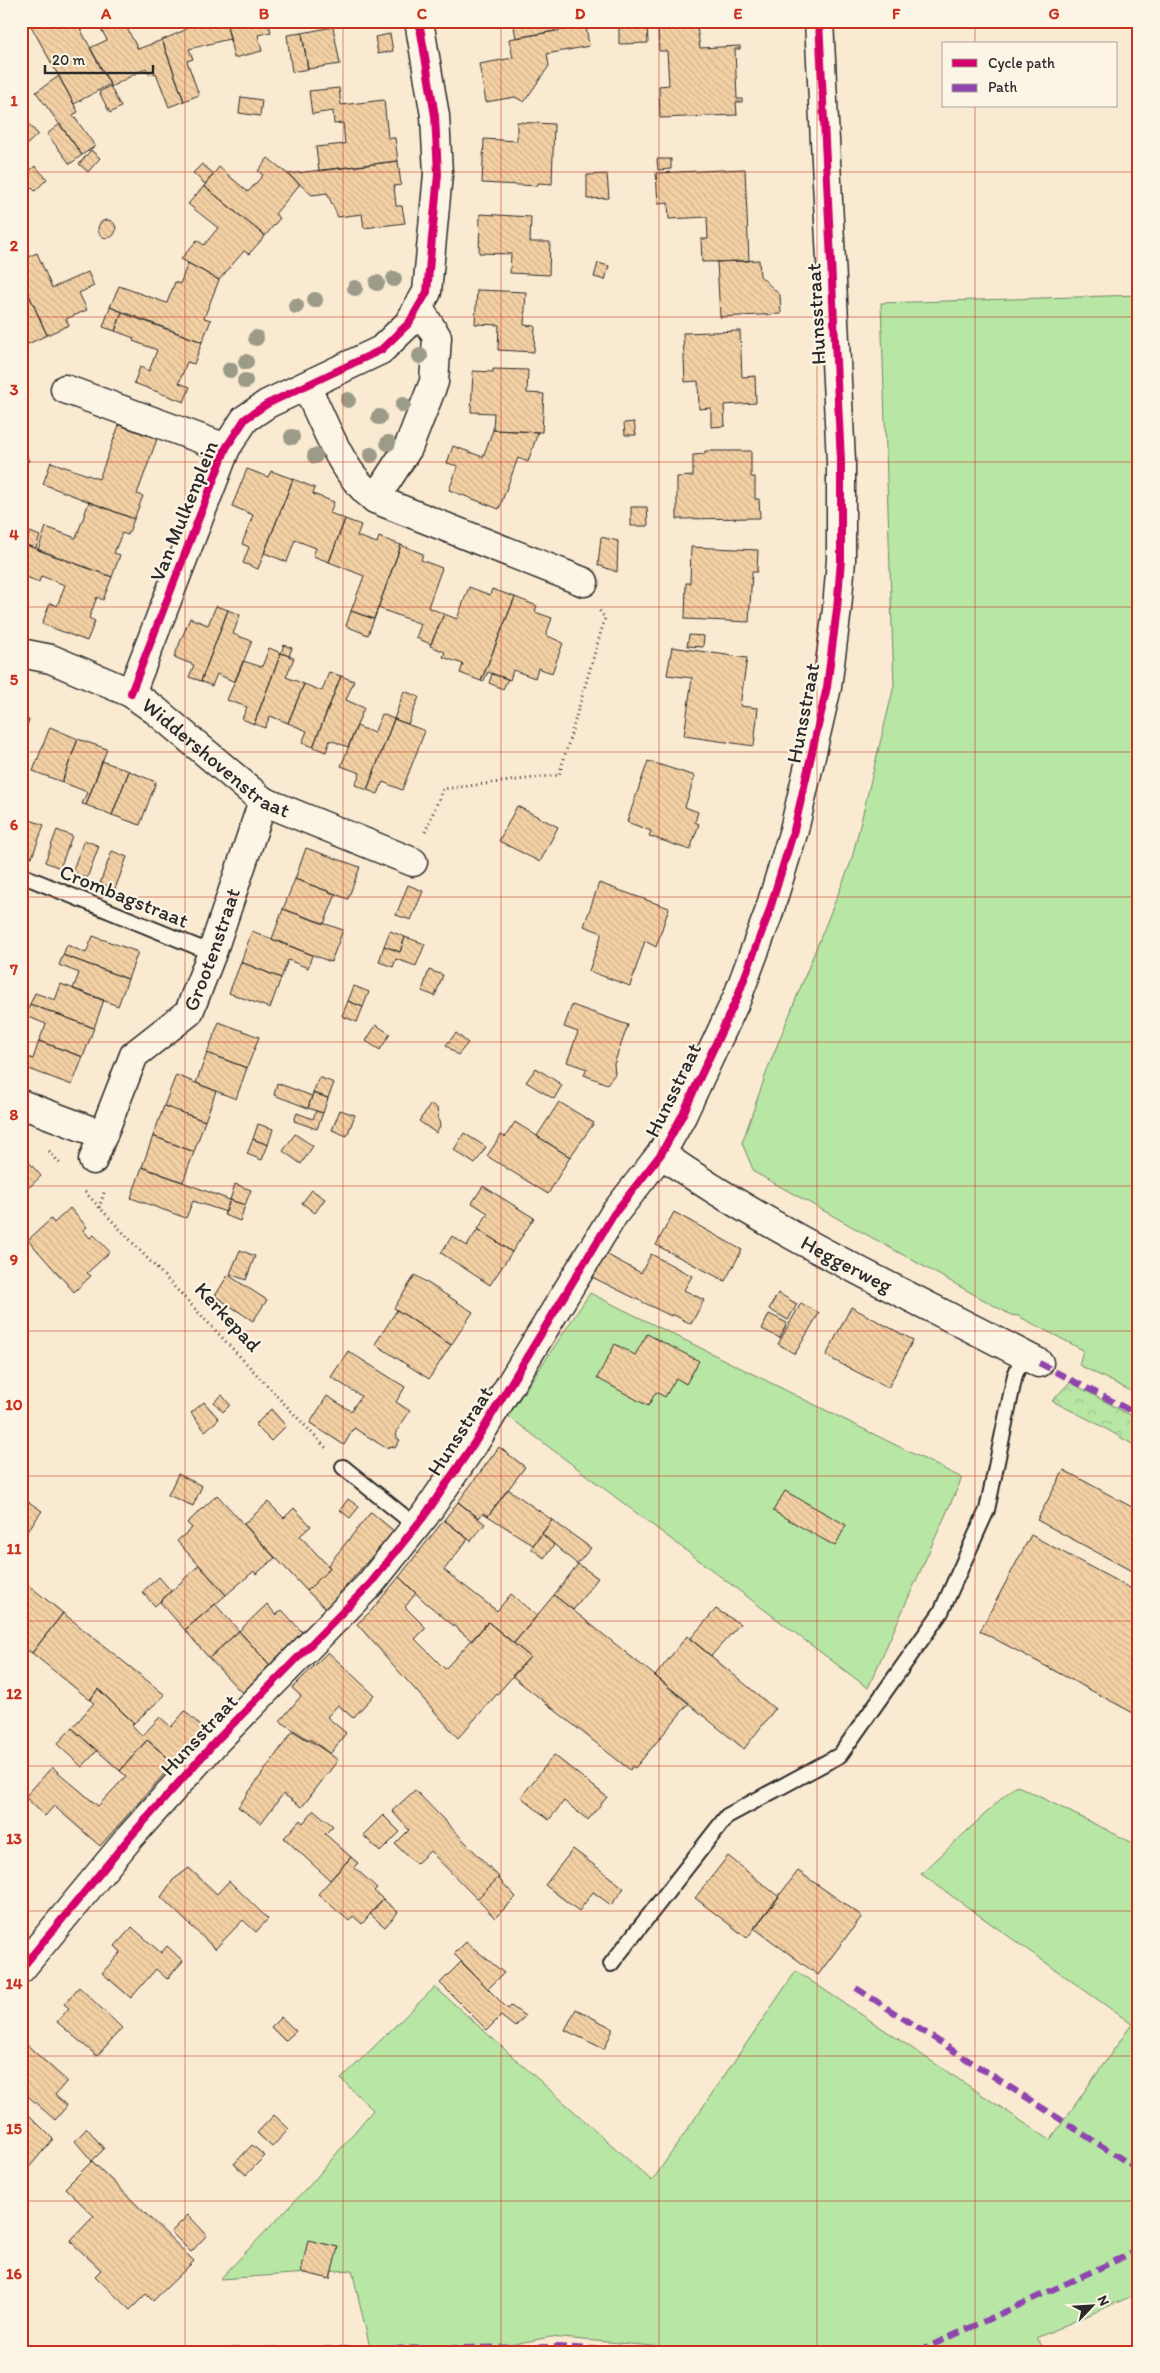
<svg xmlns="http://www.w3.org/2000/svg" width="1160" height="2373" font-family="Itim,sans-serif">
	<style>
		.green { fill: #b8e6a4; stroke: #728868 }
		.forest { fill: url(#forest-crowns); stroke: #728868 }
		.building { fill: url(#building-back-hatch); stroke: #2b2b2b }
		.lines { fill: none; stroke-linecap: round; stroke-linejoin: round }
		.service-casing { stroke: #2b2b2b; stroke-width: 18 }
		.minor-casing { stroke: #2b2b2b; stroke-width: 31 }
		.path { stroke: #2b2b2b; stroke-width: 3; stroke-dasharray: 1 4; stroke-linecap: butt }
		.service { stroke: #fcf5e5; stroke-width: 14 }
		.minor { stroke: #fcf5e5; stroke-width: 28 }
		.quiet { stroke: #8e44ad; stroke-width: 6; stroke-dasharray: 12 6; stroke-linecap: butt }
		.cycleway-casing { stroke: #fcf5e5; stroke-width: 11 }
		.cycleway { stroke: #d6006c; stroke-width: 8 }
		.tree { fill: #9b9b87 }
		.grid { fill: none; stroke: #c8321e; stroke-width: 1; stroke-opacity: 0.55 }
		.labels { text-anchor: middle; stroke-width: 4.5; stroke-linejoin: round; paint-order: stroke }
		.street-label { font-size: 21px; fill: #2b2b2b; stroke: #fcf5e5 }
		.neatline { fill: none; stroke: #c8321e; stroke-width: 2 }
		.grid-label { font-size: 16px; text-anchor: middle; font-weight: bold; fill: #c8321e }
	</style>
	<defs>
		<pattern id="forest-crowns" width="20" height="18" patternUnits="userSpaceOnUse" patternTransform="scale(1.25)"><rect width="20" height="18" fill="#b8e6a4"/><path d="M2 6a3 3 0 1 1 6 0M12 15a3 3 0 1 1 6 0" fill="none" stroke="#9ec58d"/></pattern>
		<pattern id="building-back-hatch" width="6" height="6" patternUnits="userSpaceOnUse" patternTransform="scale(1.25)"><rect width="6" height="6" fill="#f4d1a5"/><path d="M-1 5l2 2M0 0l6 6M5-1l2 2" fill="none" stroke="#d1b48e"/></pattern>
	</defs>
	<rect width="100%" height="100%" fill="#faead2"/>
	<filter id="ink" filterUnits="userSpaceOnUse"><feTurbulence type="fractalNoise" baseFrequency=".02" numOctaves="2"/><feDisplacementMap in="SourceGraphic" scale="10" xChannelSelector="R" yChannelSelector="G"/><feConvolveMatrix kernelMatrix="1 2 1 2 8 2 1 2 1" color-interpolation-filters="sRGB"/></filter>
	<g filter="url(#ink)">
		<path class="green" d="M1139,295V1395L1079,1365L1083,1350L1018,1316L1011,1315L754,1172L742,1143L768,1068L851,862L894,686L881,303Z
			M590,1293L962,1478L868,1688L508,1416Z
			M1016,1785L1139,1846V2293L1036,2338L1048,2352H721L550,2337L473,2352H371L352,2270L220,2279L311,2184L373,2110L341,2079L435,1987L652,2181L796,1971L1050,2140L1132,2024L921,1874Z"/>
		<path class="forest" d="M1070,1382L1139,1420V1448L1094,1422L1052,1401Z"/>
		<path class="building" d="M40,21H76L110,84L74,104L31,26Z
			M76,21H94L80,29Z
			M97,21H123L138,49L162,40L184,101L169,107L156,73L150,75L146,68L111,87L90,48L107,40Z
			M183,21H226L231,42L229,39L189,49L193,59L187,61L199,95L184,101L162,40L185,30Z
			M226,21H268L271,32L258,35L262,51L234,58Z
			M513,21H553L555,31L516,38Z
			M557,21H583L558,26Z
			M619,21H647L648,43L619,44Z
			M586,26L589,46L547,54L549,66L524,102L515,97L486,102L479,64L513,58L509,39Z
			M333,27L340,64L308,69L302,33Z
			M697,27L700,48L740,46V49H735L737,99H742V102H736L737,115L660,118L659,86L669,85L667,51H659L658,29Z
			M302,33L308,69L292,72L287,35Z
			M390,34L393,51L378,54L375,37Z
			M59,76L78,112L73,115L95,146L82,155L36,92Z
			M110,86L121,107L110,113L99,92Z
			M339,88L341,105L384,100L388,138H395L398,161L319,171L316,147L345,144L343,123L334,124L333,111L312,114L309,91Z
			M241,97L262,100L260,116L239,113Z
			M21,116L38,134L21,150Z
			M517,122L554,124L552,184L538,183V186L482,183L484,139L517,141Z
			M60,124L82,155L70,164L47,134Z
			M91,150L100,158L88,172L79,164Z
			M268,158L300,184L275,214L280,218L265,236L204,186L219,167L248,192L263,175L258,171Z
			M657,159H671V169L658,170Z
			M398,161L401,185L394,186L396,206H402L405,223L364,228L362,214L338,217L327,193L312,195L288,174Z
			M202,164L214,174L205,184L193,173Z
			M35,166L47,179L35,191L22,178Z
			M745,169L749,261L702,262L701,239H708L707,217L669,219L668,203L658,204L656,173Z
			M607,174L609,198L587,199V175Z
			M204,186L265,236L249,254L244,251L219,280L181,259L197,240L204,245L218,228L188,204Z
			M480,214L531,217L530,242H550L549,275L510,273L511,254L479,253Z
			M98 229a9 9 0 1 1 18 0a9 9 0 1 1-18 0Z
			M37,253L52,288L88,272L94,286L79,293L87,310L66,319L69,325L47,335L21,277V260Z
			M759,260L760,276L780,295L781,314L720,317L717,262Z
			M188,263L219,280L204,318L211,320L202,342L110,307L119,286L167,303L175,282L180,284Z
			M598,263L609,266L605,280L594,277Z
			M21,277L47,335L26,345L23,339H21Z
			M477,290L526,292L524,325L535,326L534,352L498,350L499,325L475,324Z
			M110,307L122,312L115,331L103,327Z
			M122,313L202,342L194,364L187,362L179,383L190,387L184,402L134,383L140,367L149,371L157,350L133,341L134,338L115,331Z
			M740,331L742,377L755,376L756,403L724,405L725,426L711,427V408L699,409L698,381L685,382L683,333Z
			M493,369L528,370L527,393L544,394L542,432L493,430L494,413L471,412L473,371L493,372Z
			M634,422L636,435H625L624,423Z
			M119,425L157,439L137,494L143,496L134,519L43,484L51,462L99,479Z
			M493,430L538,432L528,462L518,458L499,509L449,490L458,466L447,463L453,446L483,457Z
			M21,444L29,461L21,465Z
			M705,451H751V477H755V499H759L760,518L677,519V477L693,476V455L705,454Z
			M247,469L268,477L271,471L293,479L258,569L243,563L249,547L242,544L253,515L232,506Z
			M293,479L315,488L313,494L334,502L330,513L345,519L329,562L313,556L316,548L295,540L287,562L264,553Z
			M89,502L134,519L128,535L122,533L114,553L120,555L112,577L38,550L46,527L76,538Z
			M631,507H647L648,526H631Z
			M345,519L361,525L357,536L377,543L379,537L401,545L374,619L351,611L364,576L329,562Z
			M30,532L40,536L36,548L25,545Z
			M601,537L618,541L617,572L598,565Z
			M21,543L112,577L103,600L97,597L89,618L95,621L87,641L42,624L50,603L57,606L65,585L41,576L39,582L21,575Z
			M401,545L423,554L421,560L442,568L428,607L444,614L431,644L416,638L421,624L378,608L374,619Z
			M691,547L758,550L757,572H752L749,622L685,619L686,583H690Z
			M469,587L490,595L492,589L515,597L481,681L460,673L463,664L443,657L445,652L430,646L444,614L457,619Z
			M515,597L537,606L535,612L552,618L546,635L563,643L552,673L538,668L535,678L513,670L510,680L488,672L483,682L481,681Z
			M216,606L228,610L201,681L189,677L194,665L174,657L190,618L208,625Z
			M228,610L240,615L233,634L252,641L235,682L217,674L212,686L201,681Z
			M351,611L374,619L368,635L346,626Z
			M689,635L704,636L703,647L687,646Z
			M284,645L292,648L289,656L281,653Z
			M672,647L747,658L740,706L758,708L754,746L684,736L692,678L667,675Z
			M269,648L281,653L254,724L242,719L247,707L227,700L243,661L262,667Z
			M281,653L294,658L286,677L304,684L288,723L270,716L265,728L254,724Z
			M329,672L341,676L313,747L302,743L307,731L288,723L304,684L322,691Z
			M492,674L508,679L503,689L489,683Z
			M341,676L354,681L346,700L364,708L348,747L330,740L326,752L313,747Z
			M404,691L419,697L408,724L394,719Z
			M382,714L394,719L367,790L355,785L360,773L341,766L357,726L374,733Z
			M21,717L29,720L21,741Z
			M394,719L425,731L402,790L383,782L378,794L367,790Z
			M50,727L78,739L62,782L33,771Z
			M78,739L107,749L86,805L82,804L87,792L62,782Z
			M102,761L129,771L112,815L86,805Z
			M648,761L695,776L685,807L698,812L695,822L699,824L690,850L649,836L651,831L627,822Z
			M129,771L156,782L140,825L112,815Z
			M517,806L558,827L540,862L499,841Z
			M30,820L44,825L32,857L21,853V841Z
			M57,830L72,836L60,868L45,862Z
			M84,840L99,846L87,878L72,872Z
			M306,848L360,867L348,899L295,879Z
			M112,851L127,857L115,889L100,883Z
			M295,879L336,894L324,924L283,909Z
			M599,883L669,908L656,947L645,941L630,986L589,971L602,933L584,926Z
			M408,885L423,891L411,920L396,915Z
			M283,909L343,930L331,962L272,939Z
			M252,931L312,955L308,968L288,960L281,978L241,962Z
			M390,931L405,937L400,952L384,946Z
			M93,936L138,952L128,979L63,955L67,945L86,953Z
			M405,937L425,944L416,966L396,959L393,967L379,962L384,946L400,952Z
			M63,955L128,979L118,1006L73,989L79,973L59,965Z
			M241,962L281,978L270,1008L229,993Z
			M429,970L443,975L435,996L422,991Z
			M61,984L104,1000L94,1028L30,1004L35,993L55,1000Z
			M354,986L369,992L363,1007L348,1001Z
			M348,1001L363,1007L357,1022L342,1016Z
			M30,1004L94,1028L83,1057L39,1041L46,1024L26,1016Z
			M572,1005L628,1025L614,1064L615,1074L607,1084L584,1075L587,1069L567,1062L578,1032L564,1027Z
			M219,1022L259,1037L247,1068L207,1053Z
			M376,1025L390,1034L380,1050L366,1041Z
			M456,1033L468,1043L458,1055L446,1045Z
			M39,1041L83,1057L72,1085L21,1066V1054L33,1059Z
			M207,1053L247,1068L236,1099L196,1083Z
			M536,1068L562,1085L554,1099L526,1082Z
			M176,1075L216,1091L205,1121L164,1106Z
			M319,1077L334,1083L328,1098L313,1093Z
			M277,1083L312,1096L308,1108L274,1095Z
			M313,1093L328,1098L323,1113L308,1108Z
			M559,1102L594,1123L570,1157L537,1136Z
			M431,1104L437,1108L440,1127L436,1133L419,1121Z
			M164,1106L205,1121L194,1152L153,1136Z
			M340,1110L355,1115L347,1136L332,1130Z
			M316,1111L323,1113L317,1129L294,1121L297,1113L313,1119Z
			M515,1122L570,1157L548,1194L487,1156L501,1135L505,1137Z
			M258,1124L273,1129L268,1145L253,1139Z
			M464,1133L486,1147L475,1164L454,1150Z
			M295,1134L313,1146L301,1164L283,1151Z
			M153,1136L194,1152L183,1182L142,1167Z
			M253,1139L268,1145L262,1160L247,1154Z
			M26,1159L41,1176L21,1195V1162Z
			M142,1167L230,1200L226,1212L193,1201L186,1218L131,1198Z
			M235,1184L251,1190L245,1205L230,1200Z
			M483,1186L534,1218L512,1252L478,1229L488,1213L472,1203Z
			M312,1190L325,1199L315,1213L302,1203Z
			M230,1200L245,1205L240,1221L224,1215Z
			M70,1208L87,1227L83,1230L90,1238L94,1235L110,1252L87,1273L91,1276L74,1292L28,1240L51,1219L54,1223Z
			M674,1212L742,1250L725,1281L656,1245Z
			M478,1229L512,1252L490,1285L441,1253L452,1236L467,1246Z
			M240,1250L255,1256L246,1280L230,1274Z
			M606,1254L641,1273L651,1254L692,1276L684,1290L704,1300L691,1324L672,1314L671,1316L592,1277Z
			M228,1275L267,1300L253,1321L215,1296Z
			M415,1275L473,1312L451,1345L394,1308Z
			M778,1293L797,1304L788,1320L769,1309Z
			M801,1303L819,1313L795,1354L778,1344Z
			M851,1307L913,1340L888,1388L826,1356Z
			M397,1310L451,1345L429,1379L375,1344Z
			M769,1314L787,1323L780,1338L762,1329Z
			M647,1334L699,1361L686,1384L676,1378L665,1397L656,1392L648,1406L597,1378L615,1344L635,1355Z
			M348,1351L405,1387L396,1402L410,1411L396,1432L397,1438L400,1440L395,1448L392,1446L386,1448L354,1428L344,1445L310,1423L327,1396L351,1411L361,1396L331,1377Z
			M222,1395L230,1405L223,1412L214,1402Z
			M204,1402L219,1419L205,1431L191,1413Z
			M271,1409L286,1426L271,1441L255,1425Z
			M499,1447L525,1467L488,1516L483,1513L479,1518L458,1502Z
			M1064,1470L1139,1511V1575L1037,1520Z
			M178,1474L202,1486L193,1506L168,1495Z
			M508,1489L552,1520L533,1545L488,1516Z
			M785,1491L846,1525L835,1546L773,1511Z
			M217,1495L275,1558L256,1574L254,1571L226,1595L177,1541L192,1528L187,1523Z
			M21,1497L42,1511L29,1529L21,1523Z
			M348,1499L359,1507L350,1518L340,1510Z
			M268,1502L284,1518L294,1508L311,1526L300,1536L330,1568L307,1591L244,1524Z
			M458,1502L485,1524L471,1541L444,1520Z
			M371,1512L394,1531L326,1609L307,1591L330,1568L328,1565Z
			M444,1520L468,1539L444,1570L497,1611L511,1594L537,1616L514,1643L488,1622L472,1641L425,1602L399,1577Z
			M552,1520L591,1548L577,1564L542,1534Z
			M21,1523L29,1529L21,1540Z
			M542,1534L554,1545L544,1558L531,1548Z
			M1031,1535L1139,1593V1716L980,1631Z
			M578,1564L598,1578L573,1610L554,1595Z
			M199,1565L226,1595L185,1630L160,1602Z
			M159,1577L171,1591L155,1606L142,1592Z
			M399,1577L416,1593L405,1607L426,1628L415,1639L445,1669L488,1622L530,1657L458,1738L357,1624L371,1611Z
			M21,1579L63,1613L32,1653L21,1647Z
			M554,1595L689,1703L635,1768L632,1766L630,1770L512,1676L530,1657L514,1643Z
			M215,1604L239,1631L209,1658L185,1630Z
			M267,1604L276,1615L282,1610L302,1632L270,1665L239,1631Z
			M716,1609L740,1624L711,1656L690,1639Z
			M63,1613L165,1695L134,1723L98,1689L90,1700L32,1653Z
			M239,1631L270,1665L242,1693L209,1658Z
			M687,1636L775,1709L744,1749L655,1676Z
			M328,1652L374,1695L353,1718L338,1705L327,1717L346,1733L330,1754L280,1721L301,1696L292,1688Z
			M98,1689L134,1723L132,1725L142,1736L160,1717L171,1727L185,1711L206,1731L174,1763L147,1740L120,1771L72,1728L94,1703L90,1700Z
			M72,1728L97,1751L82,1767L57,1744Z
			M293,1731L307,1740L309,1738L338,1760L302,1807L283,1794L261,1823L238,1807Z
			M147,1740L174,1763L100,1846L54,1806L45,1816L25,1797L52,1767L98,1806L126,1776L120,1771Z
			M554,1755L607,1797L588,1820L564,1801L549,1820L521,1797Z
			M415,1790L499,1877L477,1899L430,1851L416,1864L395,1844L409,1830L392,1811Z
			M314,1810L333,1826L325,1834L351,1857L330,1880L284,1838L300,1820L303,1823Z
			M383,1815L400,1832L380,1852L363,1835Z
			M573,1849L624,1888L611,1905L593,1892L579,1911L545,1885Z
			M728,1856L779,1897L747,1938L695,1898Z
			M351,1857L358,1863L354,1867L377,1888L374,1891L383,1899L362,1924L353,1916L349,1921L318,1894Z
			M189,1868L217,1894L229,1881L268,1919L256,1932L243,1920L215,1949L161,1897L173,1880Z
			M798,1871L862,1916L818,1975L754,1928Z
			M498,1878L516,1897L495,1918L477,1899Z
			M383,1899L398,1912L385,1927L370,1914Z
			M132,1927L161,1953L167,1946L183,1961L167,1979L156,1969L131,1998L102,1973L121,1952L115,1946Z
			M466,1942L504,1973L488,1989L454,1954Z
			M461,1962L508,2009L511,2006L525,2016L515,2027L501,2016L487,2030L440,1983Z
			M79,1987L122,2028L97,2056L57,2022L69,2008L64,2004Z
			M576,2009L612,2028V2032L604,2049L565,2030Z
			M281,2017L296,2031L285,2041L271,2027Z
			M27,2045L67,2081L55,2095L67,2106L55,2120L21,2090V2053Z
			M21,2107L53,2139L26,2171L21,2167Z
			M274,2115L289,2129L272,2147L257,2133Z
			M87,2128L104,2149L92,2161L75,2141Z
			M252,2145L265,2156L246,2175L234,2164Z
			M92,2161L194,2261L153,2301L146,2294L130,2310L95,2276L101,2270L70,2241L94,2216L65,2188Z
			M188,2215L207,2235L191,2252L171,2232Z
			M308,2240L338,2247L330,2279L301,2272Z"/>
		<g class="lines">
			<defs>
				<path id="service" d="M21,875L212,953
					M343,1467L416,1526
					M611,1964L727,1816L840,1755L941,1612L987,1510L1015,1375L1024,1355"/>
				<g id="minor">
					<path d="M306,386C326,425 340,472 375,499L584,582"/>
					<path d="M65,389L226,448"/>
					<path d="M375,499L408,448L434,382L437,337L418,307"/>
					<path id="s1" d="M21,653L51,659L131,693L155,710L263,801L413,862"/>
					<path d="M131,693L226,448L245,419L267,404L381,350L409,323L427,292L438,174L435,116L419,21"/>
					<path d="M21,1104L103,1135"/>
					<path id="s2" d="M661,1154C779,1237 912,1296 1039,1363"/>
					<path id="s3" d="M93,1160L134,1055L189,1012L212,953L263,801"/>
					<path d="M21,1969L130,1837L217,1740L370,1584L425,1515L477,1439L614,1214L661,1154L682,1116L737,998L768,915L794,830L827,687L837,609L841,560V461L819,21"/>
				</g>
			</defs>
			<use href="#service" class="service-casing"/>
			<use href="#minor" class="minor-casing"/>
			<path class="path" d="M425,832L443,789L559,775L605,618L599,610
				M49,1151L61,1165
				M85,1192L326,1448
				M99,1208L105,1190"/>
			<use href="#service" class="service"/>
			<use href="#minor" class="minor"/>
			<path class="quiet" d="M1039,1363L1139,1415
				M856,1988L1139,2170
				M212,2352L238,2350L557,2347L648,2352
				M917,2352L1139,2250"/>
			<defs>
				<path id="cycleway" d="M131,693L226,448L245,419L267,404L381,350L409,323L427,292L438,174L435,116L419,21
					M21,1969L130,1837L217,1740L370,1584L425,1515L477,1439L614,1214L661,1154L682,1116L737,998L768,915L794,830L827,687L837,609L841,560V461L819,21"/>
			</defs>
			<use href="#cycleway" class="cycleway-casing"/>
			<use href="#cycleway" class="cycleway"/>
		</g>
		<g class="tree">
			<circle cx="394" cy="279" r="8"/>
			<circle cx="377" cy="283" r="8"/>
			<circle cx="355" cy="288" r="8"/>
			<circle cx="315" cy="300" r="8"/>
			<circle cx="296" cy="306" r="8"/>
			<circle cx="256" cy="338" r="8"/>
			<circle cx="420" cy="356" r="8"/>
			<circle cx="246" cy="362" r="8"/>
			<circle cx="230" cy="370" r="8"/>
			<circle cx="245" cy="381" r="8"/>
			<circle cx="348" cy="400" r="8"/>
			<circle cx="403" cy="405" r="8"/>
			<circle cx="379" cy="417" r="8"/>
			<circle cx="292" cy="437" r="8"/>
			<circle cx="388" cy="443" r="8"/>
			<circle cx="371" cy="455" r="8"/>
			<circle cx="315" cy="456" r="8"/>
		</g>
	</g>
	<path class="grid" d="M185,21V2352M343,21V2352M501,21V2352M659,21V2352M817,21V2352M975,21V44M975,106V2352M21,172H1139M21,317H1139M21,462H1139M21,607H1139M21,752H1139M21,897H1139M21,1042H1139M21,1186H1139M21,1331H1139M21,1476H1139M21,1621H1139M21,1766H1139M21,1911H1139M21,2056H1139M21,2201H1139"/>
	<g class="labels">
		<g class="street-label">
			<text transform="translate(816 314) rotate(-93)" y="7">Hunsstraat</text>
			<text transform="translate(184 511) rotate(-68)" y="7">Van Mulkenplein</text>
			<text transform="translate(803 713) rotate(-79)" y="7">Hunsstraat</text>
			<text dy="7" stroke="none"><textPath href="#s1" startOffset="225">Widdershovenstraat</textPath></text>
			<text transform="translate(124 896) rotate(22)" y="7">Crombagstraat</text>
			<text dy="7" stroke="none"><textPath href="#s3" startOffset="249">Grootenstraat</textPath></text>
			<text transform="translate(673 1090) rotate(-64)" y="7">Hunsstraat</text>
			<text dy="7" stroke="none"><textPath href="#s2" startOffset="216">Heggerweg</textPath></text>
			<text transform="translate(228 1317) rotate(47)" y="7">Kerkepad</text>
			<text transform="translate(460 1431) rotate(-57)" y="7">Hunsstraat</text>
			<text transform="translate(199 1735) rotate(-47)" y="7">Hunsstraat</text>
		</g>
	</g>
	<rect width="1160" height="2373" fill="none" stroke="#fcf5e5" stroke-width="55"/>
	<rect x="942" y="42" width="175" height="65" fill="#fcf5e5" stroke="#a8a49b"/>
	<rect x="952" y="59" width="25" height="8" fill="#d6006c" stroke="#a8a49b"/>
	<text x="988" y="68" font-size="15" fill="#2b2b2b">Cycle path</text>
	<rect x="952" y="84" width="25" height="8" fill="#8e44ad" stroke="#a8a49b"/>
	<text x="988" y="92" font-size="15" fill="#2b2b2b">Path</text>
	<g transform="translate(1092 2306) rotate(65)" stroke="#fcf5e5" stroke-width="4" paint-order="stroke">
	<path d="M0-4L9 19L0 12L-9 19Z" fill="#2b2b2b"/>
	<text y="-8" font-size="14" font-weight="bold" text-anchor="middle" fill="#2b2b2b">N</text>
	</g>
	<path d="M45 65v8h108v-8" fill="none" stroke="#2b2b2b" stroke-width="2.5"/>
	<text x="52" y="65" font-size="15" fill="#2b2b2b" stroke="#fcf5e5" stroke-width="4" paint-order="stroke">20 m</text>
	<rect x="28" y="28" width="1104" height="2318" class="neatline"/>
	<g class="grid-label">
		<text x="106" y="19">A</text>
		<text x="264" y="19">B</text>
		<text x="422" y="19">C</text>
		<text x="580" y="19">D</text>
		<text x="738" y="19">E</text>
		<text x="896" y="19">F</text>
		<text x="1054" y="19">G</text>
		<text x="14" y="106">1</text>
		<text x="14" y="251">2</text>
		<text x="14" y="395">3</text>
		<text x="14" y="540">4</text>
		<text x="14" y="685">5</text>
		<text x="14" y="830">6</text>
		<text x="14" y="975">7</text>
		<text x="14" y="1120">8</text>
		<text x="14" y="1265">9</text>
		<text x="14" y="1410">10</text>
		<text x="14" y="1554">11</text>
		<text x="14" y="1699">12</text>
		<text x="14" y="1844">13</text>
		<text x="14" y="1989">14</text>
		<text x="14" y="2134">15</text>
		<text x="14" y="2279">16</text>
	</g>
</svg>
